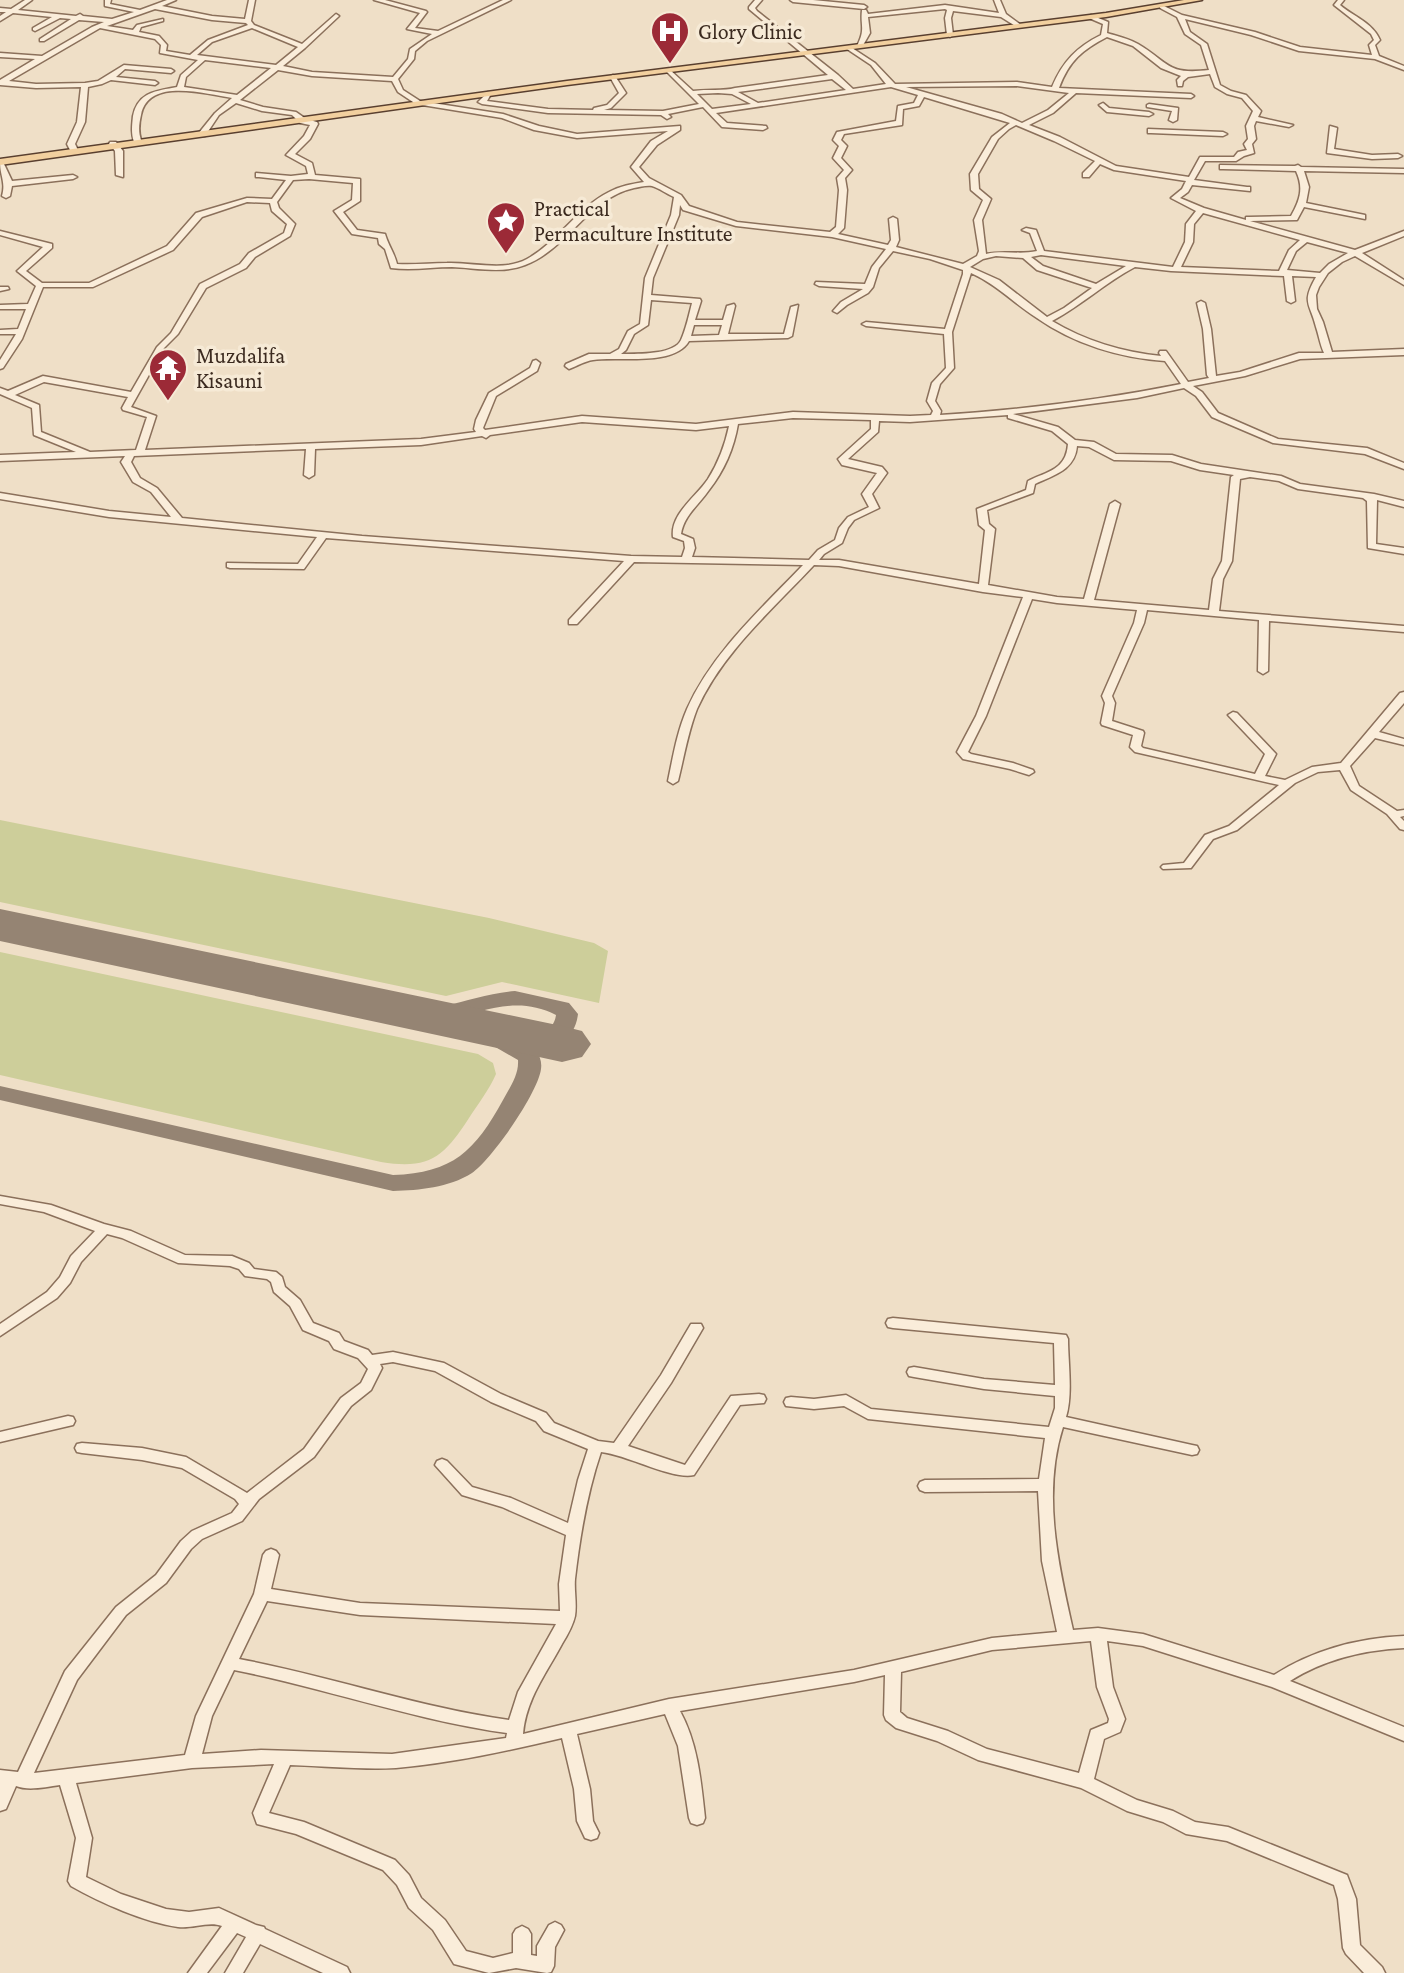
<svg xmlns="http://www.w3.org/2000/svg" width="1404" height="1973" font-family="'Crimson Pro',serif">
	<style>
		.green { fill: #cdce9a }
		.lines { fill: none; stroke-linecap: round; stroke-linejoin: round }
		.taxiway { fill: #958473; fill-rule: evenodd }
		.runway { fill: #958473; fill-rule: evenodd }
		.minor-casing { stroke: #8b705b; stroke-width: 3 }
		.major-casing { stroke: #593f2f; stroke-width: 3 }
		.minor { fill: #faedda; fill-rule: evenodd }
		.major { fill: #f2d09f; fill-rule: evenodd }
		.labels { text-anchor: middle; stroke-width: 7; stroke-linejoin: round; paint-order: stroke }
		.far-poi-label { font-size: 22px; fill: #3b2a1f; stroke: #f6ead6; text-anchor: start }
	</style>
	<rect width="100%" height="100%" fill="#efdfc7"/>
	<path class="green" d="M0,820L489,918L594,943L608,951L599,1003L502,982L446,996L0,902Z
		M0,952L478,1054L493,1063L496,1074C489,1090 478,1104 469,1118C444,1157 429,1170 381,1162L0,1075Z"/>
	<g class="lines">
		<path class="taxiway" d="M515,991L569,1003L578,1014C575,1039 558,1046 536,1051C540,1056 542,1062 541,1069C538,1093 492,1159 472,1173C448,1188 420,1190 393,1191L0,1100V1086L393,1175C453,1173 475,1151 503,1100C510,1087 519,1075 518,1060L466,1030L463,1025L466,1020C485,1015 492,1031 508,1037C526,1043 553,1037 556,1015C502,987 459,1031 409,1018L406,1013L409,1008C420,1005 431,1008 443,1006C468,1001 489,993 515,991Z"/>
		<path class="runway" d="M0,909L562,1026L582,1031L591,1044L582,1057L562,1062L0,941Z"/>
		<defs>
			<path id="minor" d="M25,0H32L18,10L76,16L80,14L83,16L112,19L134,12L105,6V0H111L110,4L140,10L167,0H176L162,6L212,16L245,19L249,0H255L251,21L254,25L302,44L336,14L339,16L338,17L305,48L283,66L312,72L393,77L408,59L410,49L432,34L407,29L420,13L374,0H385L426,11L427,12L415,28L438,31L503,0H511L427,41L415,51L414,59L398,79L403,90L420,101L503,114L539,126L577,134L680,126V130L657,145L639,167L649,178L681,195L689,206L737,222L830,232L836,227L839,190L837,178L844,170L833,158L839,146L833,140L837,132L896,121L898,106L914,103L918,95L891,87L716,113L727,123L766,126L767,128L763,130L722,127L703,107L668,114L671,117L667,119L661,115L548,113L482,104L478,102L488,92L491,94L487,101L548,109L593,110L594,108L607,105L619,93L610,77L613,75L615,76L626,93L611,108L604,110L663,111L699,104L666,71L669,69L693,91C706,89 725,91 735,88L828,75L749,9V7L755,0H762L755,8L757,11L838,75L853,89L886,84L871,65L847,49V47L849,46L875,63L895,84L1017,82L1052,87C1063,61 1077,47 1101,35L1103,24L1089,18L1088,17L1091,15L1108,22L1107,33C1117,36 1129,39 1138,44C1170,63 1166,75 1209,70L1201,45L1185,34L1177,17L1160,8V6L1162,5L1182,15L1255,32L1300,47L1372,55L1369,45L1374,40L1371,34L1334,5L1338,0H1344L1340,5C1354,17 1372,22 1380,40L1375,45L1379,56L1404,66V70L1375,59L1299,51L1251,35L1185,19L1190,32L1207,44L1220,85L1231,91L1246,95L1261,111L1258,117L1293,125L1289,127L1256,121L1254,126L1256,139L1252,144L1254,153L1244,156L1236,161H1205L1194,180L1247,187H1250V191L1192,185L1188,192L1180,198L1204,208L1246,220V217H1249L1291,216C1300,200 1304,188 1296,171L1223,169H1220V165L1295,166L1298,165L1301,167L1404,169V173L1304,171L1309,187L1306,203L1365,215V219L1304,207L1297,220L1250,221L1355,250L1404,231V236L1362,253L1404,280V285L1355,256L1342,262L1328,273L1319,287L1316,295L1317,309L1323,322L1332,352L1404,349V355L1300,359L1245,376L1193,386L1202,392L1218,413L1278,439L1367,448L1404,463V469L1365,454L1273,443L1212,417L1196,396L1184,388L1137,398L1013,414L1058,427L1075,440L1094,442L1116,454L1172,455L1201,464L1281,476L1300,484L1374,494L1404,501V507L1377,500L1376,544L1404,548V554L1368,548L1367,501L1363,498L1298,489L1279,481L1250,477L1240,479L1232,561L1223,579L1219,611L1404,626V632L1269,621L1268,671L1263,674L1258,671L1259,620L1147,610L1144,623L1112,696L1115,703L1112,721L1143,731L1144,733L1141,746L1143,748L1255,774L1265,754L1228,715L1233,712L1237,713L1276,754L1265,776L1285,780L1312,767L1341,763L1400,693L1404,692V703L1379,732L1404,739V745L1375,738L1350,766L1359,786L1397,811L1404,810V816L1400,817L1404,821V830L1400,829L1387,814L1351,790L1340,770L1318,772L1295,783L1237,830L1213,839L1191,868L1163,869L1161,867L1163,865L1184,863L1205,835L1229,826L1279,785L1135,752L1130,747L1133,735L1102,725L1101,723L1105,703L1102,696L1134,623L1137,610L1057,603L1032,599L986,716L968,752L971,754L1013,763L1033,770L1034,772L1029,775L1010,769L963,759L957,752L976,716L1023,597L983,592L839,566L814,565C772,610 722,653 697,709C688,732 684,757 678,781L673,784L668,781C673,757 677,732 687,709C712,653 761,609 803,565L634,562L577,624H569V620L624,561L326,538L304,569L230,568L227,567V563L298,564L317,537L109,517L0,499V493L109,511L171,517L151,492L133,482L121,462L125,456L0,461V455L76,452L34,435L32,408L0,394V388L8,391L43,376L131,392L157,347L171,333L200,284L240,264L249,253L284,233L287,224L272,211L270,203L247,202L202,217L173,250L93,287H43L22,339L3,368L0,369V360L16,334H0V330L18,329L26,309H0V305L28,304L36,286L17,271L43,247L0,235V231L52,244V248L26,271L42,283H89L167,246L196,213L247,198L272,199L286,180L259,177H256V173L291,176L308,174L306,166L286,155L304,136L310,125L300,123L292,115L262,111L236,103L219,115L205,136H199L198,134L215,113L232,98C206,94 148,77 141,115C139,124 138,131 141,140L134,142C131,133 132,126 133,116C138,92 156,91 177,87L181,75L198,60L160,53L161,45L155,39L100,28L9,81L36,84L85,83L98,81L124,65L171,69L174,71L171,73L125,69L116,77L155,81L158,83L155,85L111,80L102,84L88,87L85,122L75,144L78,150L71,152L67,144L77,122L81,87L36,88L0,85V80L35,59L0,57V53L42,56L92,27L104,22L79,20L44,41H40V39L71,19L60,18L35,31L33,30V28L52,17L13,13L0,21V16L6,12H0V8L11,9ZM155,9L212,20L246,23L248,25L208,40L190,55L166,51L167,45L159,36L139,32L141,27L163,21V19L137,25L133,30L107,26ZM252,28L298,47L276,65L197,55L212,42ZM1107,37L1133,46L1161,68L1181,76L1177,80L1178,86H1182L1183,81L1188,77L1210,74L1215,87L1227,94L1242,98L1253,111L1246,126L1248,139L1244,144L1247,150L1238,152L1234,157H1200L1189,177L1116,166L1060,137L1029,125L1053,113L1076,93L1191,98L1194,96L1191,94L1059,88C1069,61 1082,50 1107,37ZM205,60L271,68L237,95L184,87L186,77ZM278,70L312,76L392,81L398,92L416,104L502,118L534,130L577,138L668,131L651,141L631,167L644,182C632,184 620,186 609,192C577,208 558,242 527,259C503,272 473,262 447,263C430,263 414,265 397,264C394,252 388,245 385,234L357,230L343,212L360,201V179L315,175L312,163L295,154L310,139L318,124L317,122L306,119L296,112L263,107L240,100ZM832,79L846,90L758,103L738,92ZM1017,86L1069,93L1048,110L1022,123L1002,114L906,87ZM718,93L732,94L751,104L712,109L697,94ZM924,97L1010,123L992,137L970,174L971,190L983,200L974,220L979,251L977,256L963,264L896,247L899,240L897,219L893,217L889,219L891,240L888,245L838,234L844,228L847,190L845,178L852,170L841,158L847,146L841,140L844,134L902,125L903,109L919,106ZM1016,125L1054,141L1095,161L1083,173V177H1089L1100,164L1114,170L1186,181L1182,189L1171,198L1196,211L1186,224L1185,242L1173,267L1044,251L1036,230L1026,228L1022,230L1030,233L1037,251C1020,255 1003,250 986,254L982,220L991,199L979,189L978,174L998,139L1009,129ZM309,179L353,183L352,200L334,211L352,234L378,238L379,244L385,249L391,268C412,271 432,267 452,267C477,268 502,274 525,265C568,249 588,198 634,188C640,187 647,185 652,186C659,188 667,194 674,197L671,215L645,278L640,324L628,331L619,349L610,354H589L566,364L565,366L569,369C577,366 585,361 593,360C618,356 674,367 689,341L788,338L792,336L798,305L791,307L784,334H728L735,306L734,304L727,306L723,320H695L701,301L700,299L651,295L653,278L679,215L680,205L683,210L736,226L832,237L886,249L872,267L865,284L816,282L815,284L819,286L863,289L841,302L833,311L837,313L847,305L868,293L873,287L879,268L893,251L930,259L963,270V274L945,329L866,322L862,324L866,326L944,334L946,368L932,383L927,401L933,411L931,415L910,416L793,412L696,424L582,416L485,430L483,428L496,396L537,371L540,363L536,360L533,361L530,368L489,393L476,420L474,429L476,432L421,439L145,450L156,416L131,407L164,348L178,334L206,288L246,268L255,257L290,236L295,224L279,208L277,202L293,180ZM1203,213L1300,240L1289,250L1279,271L1181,267L1193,242L1194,224ZM1307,242L1348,253L1329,264L1320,273L1287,270L1296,251ZM1041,255L1126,266L1096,284L1043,266L1031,257ZM996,256L1023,258L1037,270L1092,288L1064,308L1047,317L999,280L970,267L983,259ZM1135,267L1171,271L1284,276L1287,301L1291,303L1295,301L1292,276L1316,277C1301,303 1310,303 1316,327C1319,336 1320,344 1324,353H1299L1240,372L1216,376L1211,329L1205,303L1201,301L1197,303L1203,329L1207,375L1209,378L1188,382L1166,351H1160L1159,353L1161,356C1123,352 1085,341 1052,321C1082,305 1106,282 1135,267ZM971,273C999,286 1012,302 1037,318C1074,344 1120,358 1165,361L1181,384C1101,400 1020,410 940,415L941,411L935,401L940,384L954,368L952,332ZM651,300L692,303C689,315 686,329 681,340C674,355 636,354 621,354L626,350L634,334L648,325ZM694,325H722L719,335L691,336ZM44,382L128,397L122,408L123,410L147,417L136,450L90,452L41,432L39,405L15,395ZM1008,415V418L1052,431L1068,444C1066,470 1048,471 1028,481L1026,490L977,509L979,525L985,530L979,584L839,560H819L824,554L842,543L848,528L854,520L879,508L872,494L887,473L882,467L848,459L878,432L879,421L910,422ZM793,418L871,420V429L838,459L842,465L877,473L862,494L869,507L848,517L839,528L835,540L818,550L809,560L692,557L695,548L693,539L681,534C684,515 699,505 709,490C724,471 734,448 738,424ZM582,422L696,430L729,426C725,445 718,463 708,479C696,497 670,514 673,537L684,541L685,548L682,557L631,556L362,536L182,518L157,488L140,478L131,462L134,456L306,449L304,475L309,478L314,475L315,449L421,445L482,436L486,438L490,435ZM1077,446L1089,447L1114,460L1171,461L1200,470L1234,475L1231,477L1222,561L1213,579L1209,610L1094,600L1120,504L1115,501L1110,504L1084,599L1057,597L988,585L995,529L989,524L987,510L1033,493L1035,484C1054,475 1075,470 1077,446Z
				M790,0H813L864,5L867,7L864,9L793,2Z
				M994,0H1000L1006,14L1021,25V27H1017L1001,17L953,11L951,18L953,35L950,37L947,35L945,18L947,10L945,9L868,17L870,33L862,47L857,46C866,28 860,26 862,10H866L868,14L945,5L999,13Z
				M1103,103L1109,108L1149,112L1153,114L1149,116L1107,112L1099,105Z
				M1149,104L1178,108L1177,120L1173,122L1169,120L1172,111L1147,107V105Z
				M1330,126L1337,128L1334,149L1372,155L1398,154L1402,156L1398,158L1372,159L1327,153Z
				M1148,129L1223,132L1227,134L1223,136L1151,133H1148Z
				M110,142H116L123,151V177L116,175L115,151L109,144Z
				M0,162L4,164L12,181L73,175L77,177L73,179L12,186L10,196L6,198L2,196C6,182 0,176 0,162Z
				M0,287H8L9,289L0,291Z
				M0,1196L51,1205L104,1224L131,1231L185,1255L232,1256L249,1263L254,1269L276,1272L282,1277L285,1287L300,1300L313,1323L339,1333L344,1341L368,1350L372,1355L393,1352L444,1363L501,1394L546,1413L554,1423L598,1441L614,1443L661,1375L691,1324H701L703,1328L671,1383L628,1446L685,1465L731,1396L759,1394L764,1395L766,1399L764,1403L740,1405L694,1475C672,1480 628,1455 601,1452C587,1493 580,1536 575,1579C574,1591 577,1604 575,1616C573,1625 567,1636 562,1644C546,1674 526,1699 523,1734L669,1699L854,1670L992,1638L1057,1632L1042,1561L1038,1491L925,1492L920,1490L918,1486L920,1482L925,1480L1039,1479L1045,1438L868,1419L844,1406L814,1409L786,1406L784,1402L786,1398L791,1397L814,1399L846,1395L871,1409L1049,1427L1055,1408V1396L984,1389L914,1377L909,1376L907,1372L909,1368L914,1367L984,1379L1055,1385L1054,1343L893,1328L888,1327L886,1323L888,1319L893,1318L1066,1335L1068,1339C1068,1362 1073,1395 1066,1417L1192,1445L1197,1446L1199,1450L1197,1454L1192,1455L1063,1427C1042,1493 1058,1564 1073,1630L1098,1628L1143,1634L1274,1675C1313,1650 1358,1638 1404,1636V1648C1364,1650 1325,1659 1290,1681L1404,1727V1741L1272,1687L1143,1646L1107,1641L1113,1687L1125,1719L1120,1732L1104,1739L1094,1779L1137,1800L1173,1811L1195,1822L1228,1827L1347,1875L1356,1899L1360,1945L1382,1967L1385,1973H1364L1346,1954L1343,1948L1338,1899L1334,1885L1227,1841L1186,1834L1163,1822L1127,1811L1081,1788L978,1760L937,1741L896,1728L886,1720L884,1715L885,1675L854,1682L680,1711C698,1744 701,1781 705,1818L703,1823L697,1825L691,1823L689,1818L678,1746L665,1714L577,1734L590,1789L593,1821L599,1833L597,1838L591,1840L585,1838L577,1821L574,1789L562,1738C507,1751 452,1763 396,1768C361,1770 325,1766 290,1765L269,1813L304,1822L395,1860L409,1875L421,1898L445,1920L466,1951L493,1958L513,1953V1934L516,1929L522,1926L528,1929L531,1934V1955L537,1956V1946L549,1925L555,1922L561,1925L564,1930L555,1947L554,1966L551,1972L547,1973L516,1968L489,1973L454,1964L433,1930L409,1908L397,1885L383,1870L296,1834L257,1824L253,1813L274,1764L192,1768L76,1783L92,1838L86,1877L121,1894L166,1909L189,1912L219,1908L256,1925L264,1927L265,1929L347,1967L350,1973H323L260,1944L243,1973H225L246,1937L237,1933L207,1973H188L222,1926C208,1921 193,1929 178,1927C144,1922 101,1903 71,1886L68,1881L76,1838L60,1785C46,1787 28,1791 16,1786L6,1809L0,1811V1770L18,1772L65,1671L116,1607L156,1575L181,1541L192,1531L232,1513L239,1504L235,1499L182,1468L142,1460L82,1453L77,1452L75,1448L77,1444L82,1443L142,1448L186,1457L247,1493L304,1449L341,1398L361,1383L368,1369L358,1358L334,1349L329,1341L303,1330L290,1306L274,1292L271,1282L267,1279L245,1276L239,1269L230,1266L178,1263L122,1238L107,1234L81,1262L70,1283L57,1298L0,1336V1324L47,1292L60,1277L71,1256L95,1231L44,1212L0,1204ZM393,1362L435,1371L491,1402L536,1421L544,1431L588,1449L578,1480L568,1523L511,1498L472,1487L447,1461L442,1459L437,1461L435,1465L462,1495L502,1507L566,1535L559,1584L560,1611L360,1603L271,1589L279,1555L276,1551L271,1549L266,1551L263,1555L254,1594L196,1716L185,1755L34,1773L77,1680L126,1615L166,1583L191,1549L202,1539L242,1521L259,1499L314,1457L351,1406L371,1390L382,1368L380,1364ZM267,1601L360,1615L556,1624L518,1692L509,1720C417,1707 330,1676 239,1659ZM1091,1641L1097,1687L1109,1719L1108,1723L1091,1730L1079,1773L987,1749L948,1731L907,1718L900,1712L901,1672L992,1650ZM234,1670C325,1688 414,1720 507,1733L506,1738L392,1754L261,1750L202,1754L212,1716Z
				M68,1416L73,1417L75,1421L73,1425L0,1442V1432Z"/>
			<path id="major" d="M1184,0H1202L1106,17L567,85L0,165V159L567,81L1106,13Z"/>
		</defs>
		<use href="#minor" class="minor-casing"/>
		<use href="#major" class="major-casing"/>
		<use href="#minor" class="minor"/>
		<use href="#major" class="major"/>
	</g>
	<defs>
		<symbol id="hospital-pin" viewBox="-11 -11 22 30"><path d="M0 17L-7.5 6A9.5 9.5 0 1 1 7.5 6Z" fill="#9c2a37" stroke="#f6ead6"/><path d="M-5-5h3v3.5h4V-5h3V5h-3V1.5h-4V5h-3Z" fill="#fff"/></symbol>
		<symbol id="sight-pin" viewBox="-11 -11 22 30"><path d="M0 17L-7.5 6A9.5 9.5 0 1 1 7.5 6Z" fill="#9c2a37" stroke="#f6ead6"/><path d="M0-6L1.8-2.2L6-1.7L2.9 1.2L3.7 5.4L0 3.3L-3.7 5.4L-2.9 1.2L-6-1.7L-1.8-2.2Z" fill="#fff"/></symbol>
		<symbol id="temple-pin" viewBox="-11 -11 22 30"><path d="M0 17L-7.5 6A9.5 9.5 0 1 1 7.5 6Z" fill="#9c2a37" stroke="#f6ead6"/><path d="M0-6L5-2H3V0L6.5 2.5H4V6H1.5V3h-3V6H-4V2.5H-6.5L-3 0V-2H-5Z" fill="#fff"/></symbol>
	</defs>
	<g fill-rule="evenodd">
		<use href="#hospital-pin" x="648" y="9" width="44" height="60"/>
		<use href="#sight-pin" x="484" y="199" width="44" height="60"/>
		<use href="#temple-pin" x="146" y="346" width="44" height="60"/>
	</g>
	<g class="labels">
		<g class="far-poi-label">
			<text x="698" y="39">Glory Clinic</text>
			<text x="534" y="216">Practical<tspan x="534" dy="25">Permaculture Institute</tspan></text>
			<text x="196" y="363">Muzdalifa<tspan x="196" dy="25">Kisauni</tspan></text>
		</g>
	</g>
</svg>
